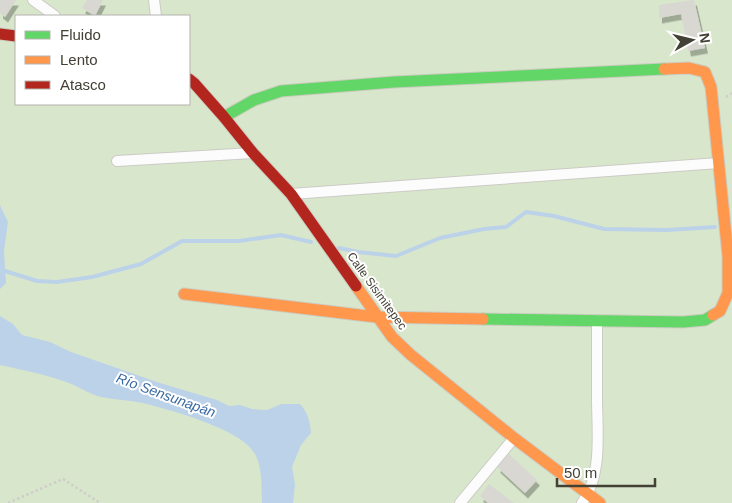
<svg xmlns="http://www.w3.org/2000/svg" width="732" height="503" font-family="Helvetica,sans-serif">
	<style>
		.green { fill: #d8e7cb; fill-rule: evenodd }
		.water { fill: #bcd2e9 }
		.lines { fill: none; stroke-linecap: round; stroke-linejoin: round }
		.stream { stroke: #bcd2e9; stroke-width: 4 }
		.building { fill: #d8d7d1; filter: url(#shadow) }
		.street-casing { stroke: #cccbc6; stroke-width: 12 }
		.fast-casing { stroke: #cccbc0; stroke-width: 13 }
		.slow-casing { stroke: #cccbc0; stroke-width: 13 }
		.jam-casing { stroke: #cccbc0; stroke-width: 13 }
		.path { stroke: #cfceca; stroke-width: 2.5; stroke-dasharray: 2.5 2.5; stroke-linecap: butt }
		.street { stroke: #fcfcfc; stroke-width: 10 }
		.fast { stroke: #63d668; stroke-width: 11 }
		.slow { stroke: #ff974d; stroke-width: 11 }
		.jam { stroke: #b3261e; stroke-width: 11 }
		.labels { text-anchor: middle; stroke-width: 4; stroke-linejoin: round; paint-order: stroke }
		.street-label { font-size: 12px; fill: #434036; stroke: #fff }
		.water-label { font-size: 14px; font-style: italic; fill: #3a6aa4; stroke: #fff }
	</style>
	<defs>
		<filter id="shadow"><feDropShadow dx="3" dy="5.5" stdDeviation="0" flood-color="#0004"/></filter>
	</defs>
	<rect width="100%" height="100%" fill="#eeeee9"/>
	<path class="green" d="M0,0H732V503H0ZM16,16H189V104H16Z"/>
	<path class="water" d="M0,205L8,222L4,251L6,283L0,289Z
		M0,316L13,324L22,335L50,342L71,352L160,383L217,400L229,406L240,405L252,409L267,410L281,404H300C308,413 310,421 311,433L301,445L292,467L295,485L293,503H262C261,487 263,469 255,454C242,429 170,410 143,403C129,400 115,400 101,397C89,394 78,386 66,382C45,374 22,370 0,365Z"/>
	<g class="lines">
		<path class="stream" d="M339,248L358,252L396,256L440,238L484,229L506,227L526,212L554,216L604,229L667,230L715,227
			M5,271L37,281L57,282L92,277L141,264L182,241H239L281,235L311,242"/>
	</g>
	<path class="building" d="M0,0H16L5,17L0,13Z
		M87,0H103L95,16L82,8Z
		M693,0H694L705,48L688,51L681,14L659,18V5Z
		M509,454L537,480L525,493L497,467Z
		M489,484L514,503H488L480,496Z"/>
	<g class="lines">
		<defs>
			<path id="street" d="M33,0L55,16
				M154,0L156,16
				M117,161L253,153
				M291,194L719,163
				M460,503L514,438
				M582,503C603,474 597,431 597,398C597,372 597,346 597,320"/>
			<path id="fast" d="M224,117L254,100L281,91L394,82L664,69
				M483,319L683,322L705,320L713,315"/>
			<path id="slow" d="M664,69L689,68L705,72L711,87L728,256V293L720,311L713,315
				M356,286L392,337L411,355L514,438L600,503
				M184,294L376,317L483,319"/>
			<path id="jam" d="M0,34L16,36
				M189,79L194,83L224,117L253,153L291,194L356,286"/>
		</defs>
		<use href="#street" class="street-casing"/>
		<use href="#fast" class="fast-casing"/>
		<use href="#slow" class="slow-casing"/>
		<use href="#jam" class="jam-casing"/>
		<path class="path" d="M726,97L732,93
			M8,503L63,479L100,503"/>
		<use href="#street" class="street"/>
		<use href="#fast" class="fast"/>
		<use href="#slow" class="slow"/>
		<use href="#jam" class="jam"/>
	</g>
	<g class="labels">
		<g class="street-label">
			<text transform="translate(377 291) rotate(54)" y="4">Calle Sisimitepec</text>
		</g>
		<g class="water-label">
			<text transform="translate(166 395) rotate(20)" y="5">Río Sensunapán</text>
		</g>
	</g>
	<rect x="15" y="15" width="175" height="90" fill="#ffffff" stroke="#b4b3af"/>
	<rect x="25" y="31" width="25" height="8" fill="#63d668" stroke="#b4b3af"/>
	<text x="60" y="40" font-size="15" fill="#434036">Fluido</text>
	<rect x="25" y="56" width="25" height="8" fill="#ff974d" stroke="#b4b3af"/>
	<text x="60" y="65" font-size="15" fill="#434036">Lento</text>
	<rect x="25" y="81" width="25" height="8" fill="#b3261e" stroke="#b4b3af"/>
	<text x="60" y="90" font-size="15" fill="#434036">Atasco</text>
	<g transform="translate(692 40) rotate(82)" stroke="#ffffff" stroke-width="4" paint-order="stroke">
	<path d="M0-4L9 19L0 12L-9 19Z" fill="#434036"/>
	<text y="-8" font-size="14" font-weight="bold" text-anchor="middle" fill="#434036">N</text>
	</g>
	<path d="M557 478v8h98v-8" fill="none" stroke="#434036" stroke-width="2.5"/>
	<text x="564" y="478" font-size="15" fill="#434036" stroke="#ffffff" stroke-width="4" paint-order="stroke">50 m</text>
</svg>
